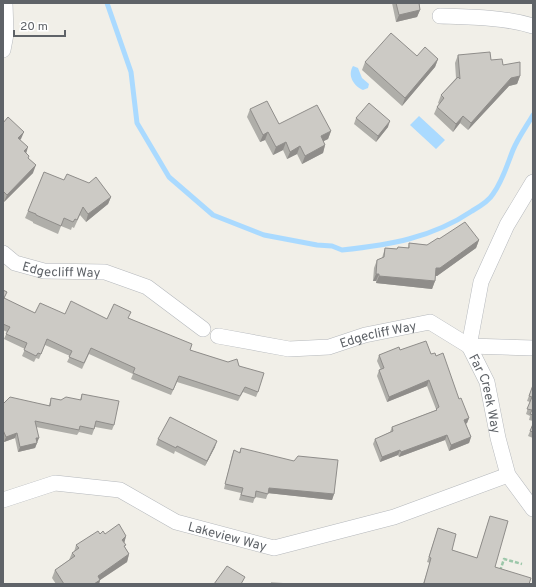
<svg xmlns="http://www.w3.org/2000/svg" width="536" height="587" font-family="Overpass,sans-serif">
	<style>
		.water { fill: #aadaff }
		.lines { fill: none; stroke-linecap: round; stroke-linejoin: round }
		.stream { stroke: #aadaff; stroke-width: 5 }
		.street-casing { stroke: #b5b8bc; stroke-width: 16 }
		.path { stroke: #9cc7a9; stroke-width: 2.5; stroke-dasharray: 4 2; stroke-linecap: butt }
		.street { stroke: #fff; stroke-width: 15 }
		.wall { fill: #afaea9 }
		.shaded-wall { fill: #8f8d8a }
		.building { fill: #cccac5; stroke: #8f8d8a }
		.labels { text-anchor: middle; stroke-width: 4; stroke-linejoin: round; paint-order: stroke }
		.street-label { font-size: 13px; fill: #5f6368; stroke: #fff }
	</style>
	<rect width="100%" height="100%" fill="#f1efe8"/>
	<path class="water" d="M353,66L358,68L362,78L369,84L368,88L363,90C354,86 347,76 353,66Z
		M419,116L445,140L436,149L410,125Z"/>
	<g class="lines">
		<path class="stream" d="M107,3L131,72L137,123L169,177L213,215L264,235L317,245L332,246L342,250C389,245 432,238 472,211C479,207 489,201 493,194C503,180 507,165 513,150C518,138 526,127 533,115"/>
		<defs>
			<g id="street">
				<path d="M440,16C471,17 503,17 533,26"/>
				<path d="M3,50L6,34L5,3"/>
				<path id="s1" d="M533,182L507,225L481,282L469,346L487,382L498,438L508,475L533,509"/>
				<path id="s2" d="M3,253L15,263L44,271L105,272L147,287L203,329"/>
				<path id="s3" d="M218,336L289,349L329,347L365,335L430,322L469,346L533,348"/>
				<path id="s4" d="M3,500L55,483L120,490L176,522L274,548L394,517L508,475"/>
			</g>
		</defs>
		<use href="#street" class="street-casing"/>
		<path class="path" d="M500,571L504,559L522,564"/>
		<use href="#street" class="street"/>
	</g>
	<path class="wall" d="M392,3H419L420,10L417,17L396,22Z
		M458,55L491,60L503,65L520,76L517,84L509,86L468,130L460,123L453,132L434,114L437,107L439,104L438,103L441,95L456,78L455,63Z
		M417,56L438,59L435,67L402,106L362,70L365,62Z
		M250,109L279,124L331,131L328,139L323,141L325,145L323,153L302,164L297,154L287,159L283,150L273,155L265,140L260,142L247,117Z
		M356,118L388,127L376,142L354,124Z
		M3,123L20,140L28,158L33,173L4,202L3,201Z
		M64,180L111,197L108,204L86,222L80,215L74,228L72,227L71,230L61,226L58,234L33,223V222L25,218L28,211Z
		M439,239L479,240L476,248L437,276H435V281L432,289L376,283V281H373L374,268L377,260L382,258L385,248L397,249L398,247L408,248L409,243L427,245Z
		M3,290L5,299L35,313L65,314L107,319L129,318L190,350L239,366L258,392L256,397L243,392L238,401L177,382L171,395L131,379L133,374L89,354L82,369L67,362L70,356L45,345L39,359L36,358L34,362L22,356L25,349L4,339L7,332L3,330Z
		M400,350L431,354L459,399L469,418L467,423L466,424L471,437L469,443L449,451L445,440L399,457L398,455L380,462L373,444L375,439L390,432L392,427L436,410V409L427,386L387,402L377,376L379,370H381L377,361L379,355Z
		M533,385V421L529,420L530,416L526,414L530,402L527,401Z
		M82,394L114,425L112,430L95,427L92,435L79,432L77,435L36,427L37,443L35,448L18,452L15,438L4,442L3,440V404L49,405L51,398L61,400H80Z
		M533,424V438L528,436Z
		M158,439L215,447L205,466L175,451L174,454L156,445Z
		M241,448L334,494L332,500L268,493L266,499L255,497L253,503L239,500L241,493L224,489L232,455L234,450L239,453Z
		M490,516L495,567L530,584H423L430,563L427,562L438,528L452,550L477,558Z
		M105,534L126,536L124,543L125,547L129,554L127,562L100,580L99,584H56L52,578L55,570L69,560L72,553L74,552L76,545Z"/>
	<path class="shaded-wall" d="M420,10L417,17L396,22L399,15Z
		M438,59L435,67L402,106L405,98Z
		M520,76L517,84L509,86L468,130L471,123L511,78Z
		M463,116L460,123L453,132L456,124Z
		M390,121L388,127L376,142L378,136Z
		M331,131L328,139L318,144L321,136Z
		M24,132L21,139L15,145L18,138Z
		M268,132L265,140L260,142L263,135Z
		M286,142L283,150L273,155L276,147Z
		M325,145L323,153L302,164L305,156Z
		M300,146L297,154L287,159L290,152Z
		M28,147L26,154L24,151Z
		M36,165L33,173L4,202L7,195Z
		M111,197L108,204L86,222L88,214Z
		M479,240L476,248L437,276H433L436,268Z
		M376,274H379L376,281H373Z
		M379,276L435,281L432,289L376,283Z
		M429,380L427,386L387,402L389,397Z
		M469,418L467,423L462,425L464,420Z
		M17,433L15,438L4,442L6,437Z
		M447,435L445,440L399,457L401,452Z
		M471,437L469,443L449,451L451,445Z
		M36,438H39L35,448L18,452L20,447Z
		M217,441L215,447L205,466L207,461Z
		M400,450L398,455L380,462L382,457Z
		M269,488L334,494L332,500L267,493Z
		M126,536L124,544L122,540Z
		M129,554L127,562L100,580L99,584H94L98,576Z"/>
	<path class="building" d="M396,3H419L420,10L399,15Z
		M391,33L417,56L425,47L438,59L405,98L365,62Z
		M490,52L491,60L502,59L503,65L520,62V76L511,78L471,123L463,116L456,124L437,107L444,98L441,95L458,77L460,79L458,55Z
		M267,101L279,124L317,105L331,131L321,136L325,145L305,156L300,146L290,152L286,142L276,147L268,132L263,135L250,109Z
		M369,103L390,121L378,136L356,118Z
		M8,117L24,132L18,138L28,147L24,151L29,156L28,158L36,165L7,195L3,191V123Z
		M44,172L64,180L67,174L89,183L96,177L111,197L88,214L83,207L77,220L75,219L73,222L64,218L61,226L36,215V214L28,211Z
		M465,222L479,240L440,268H436L435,281L379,276V274H376L377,260L384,257L385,248L397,249L398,247L409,248V243L427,245L438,238L439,239Z
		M3,290L7,292L4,298L35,313L40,303L65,314L71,301L107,319L114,304L131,312L128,318L192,344L190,350L228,362L237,359L239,366L264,373L258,392L245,387L240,396L179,376L173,390L133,373L135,368L91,348L84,363L69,357L72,351L47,339L41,354L38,353L36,356L24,350L27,343L6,334L10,327L3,324Z
		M426,341L431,354L435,353L436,356L443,353L459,399L461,398L469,418L464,420L471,437L451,445L447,435L401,452L400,450L382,457L375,439L393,431L392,427L437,410L436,409L439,407L429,380L389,397L379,370L384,368L379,355L399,347L400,350Z
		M533,385V415L530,414L532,410L527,409L532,397L529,396Z
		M82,394L119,401L114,425L96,421L94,429L80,426L79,430L35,421L39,438H36L37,443L20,447L17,433L6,437L3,430V404L10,397L50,406L51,398L61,400L66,397L81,400Z
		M170,417L217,441L207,461L177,446L176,448L158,439Z
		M533,424V432L530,431Z
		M241,448L294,461L298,456L338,460L334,494L269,488L268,494L256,491L255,498L241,495L243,488L225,484L234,450L240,453Z
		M490,516L508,521L495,567L531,578L529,584H530H426L424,583L431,558L429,557L438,528L456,534L452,550L477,558Z
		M119,524L126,536L122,540L126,545L124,546L129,554L98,576L100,580L94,584H64L55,570L75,556L72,553L79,548L76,545L98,531L100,534L103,531L105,534Z
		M227,566L245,577L241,584H214Z
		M271,583L295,584H271Z"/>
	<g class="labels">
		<g class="street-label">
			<text dy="5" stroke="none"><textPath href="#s2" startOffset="63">Edgecliff Way</textPath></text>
			<text dy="5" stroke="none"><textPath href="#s3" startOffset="163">Edgecliff Way</textPath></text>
			<text dy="5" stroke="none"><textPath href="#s1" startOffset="229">Far Creek Way</textPath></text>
			<text dy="5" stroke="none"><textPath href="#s4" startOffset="238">Lakeview Way</textPath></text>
		</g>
	</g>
	<rect width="536" height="587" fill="none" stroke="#5f6368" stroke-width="8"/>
	<path d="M14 30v6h51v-6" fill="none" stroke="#5f6368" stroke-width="2"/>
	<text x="20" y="30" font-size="12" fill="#5f6368" stroke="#ffffff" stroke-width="3" paint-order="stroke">20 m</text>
</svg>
